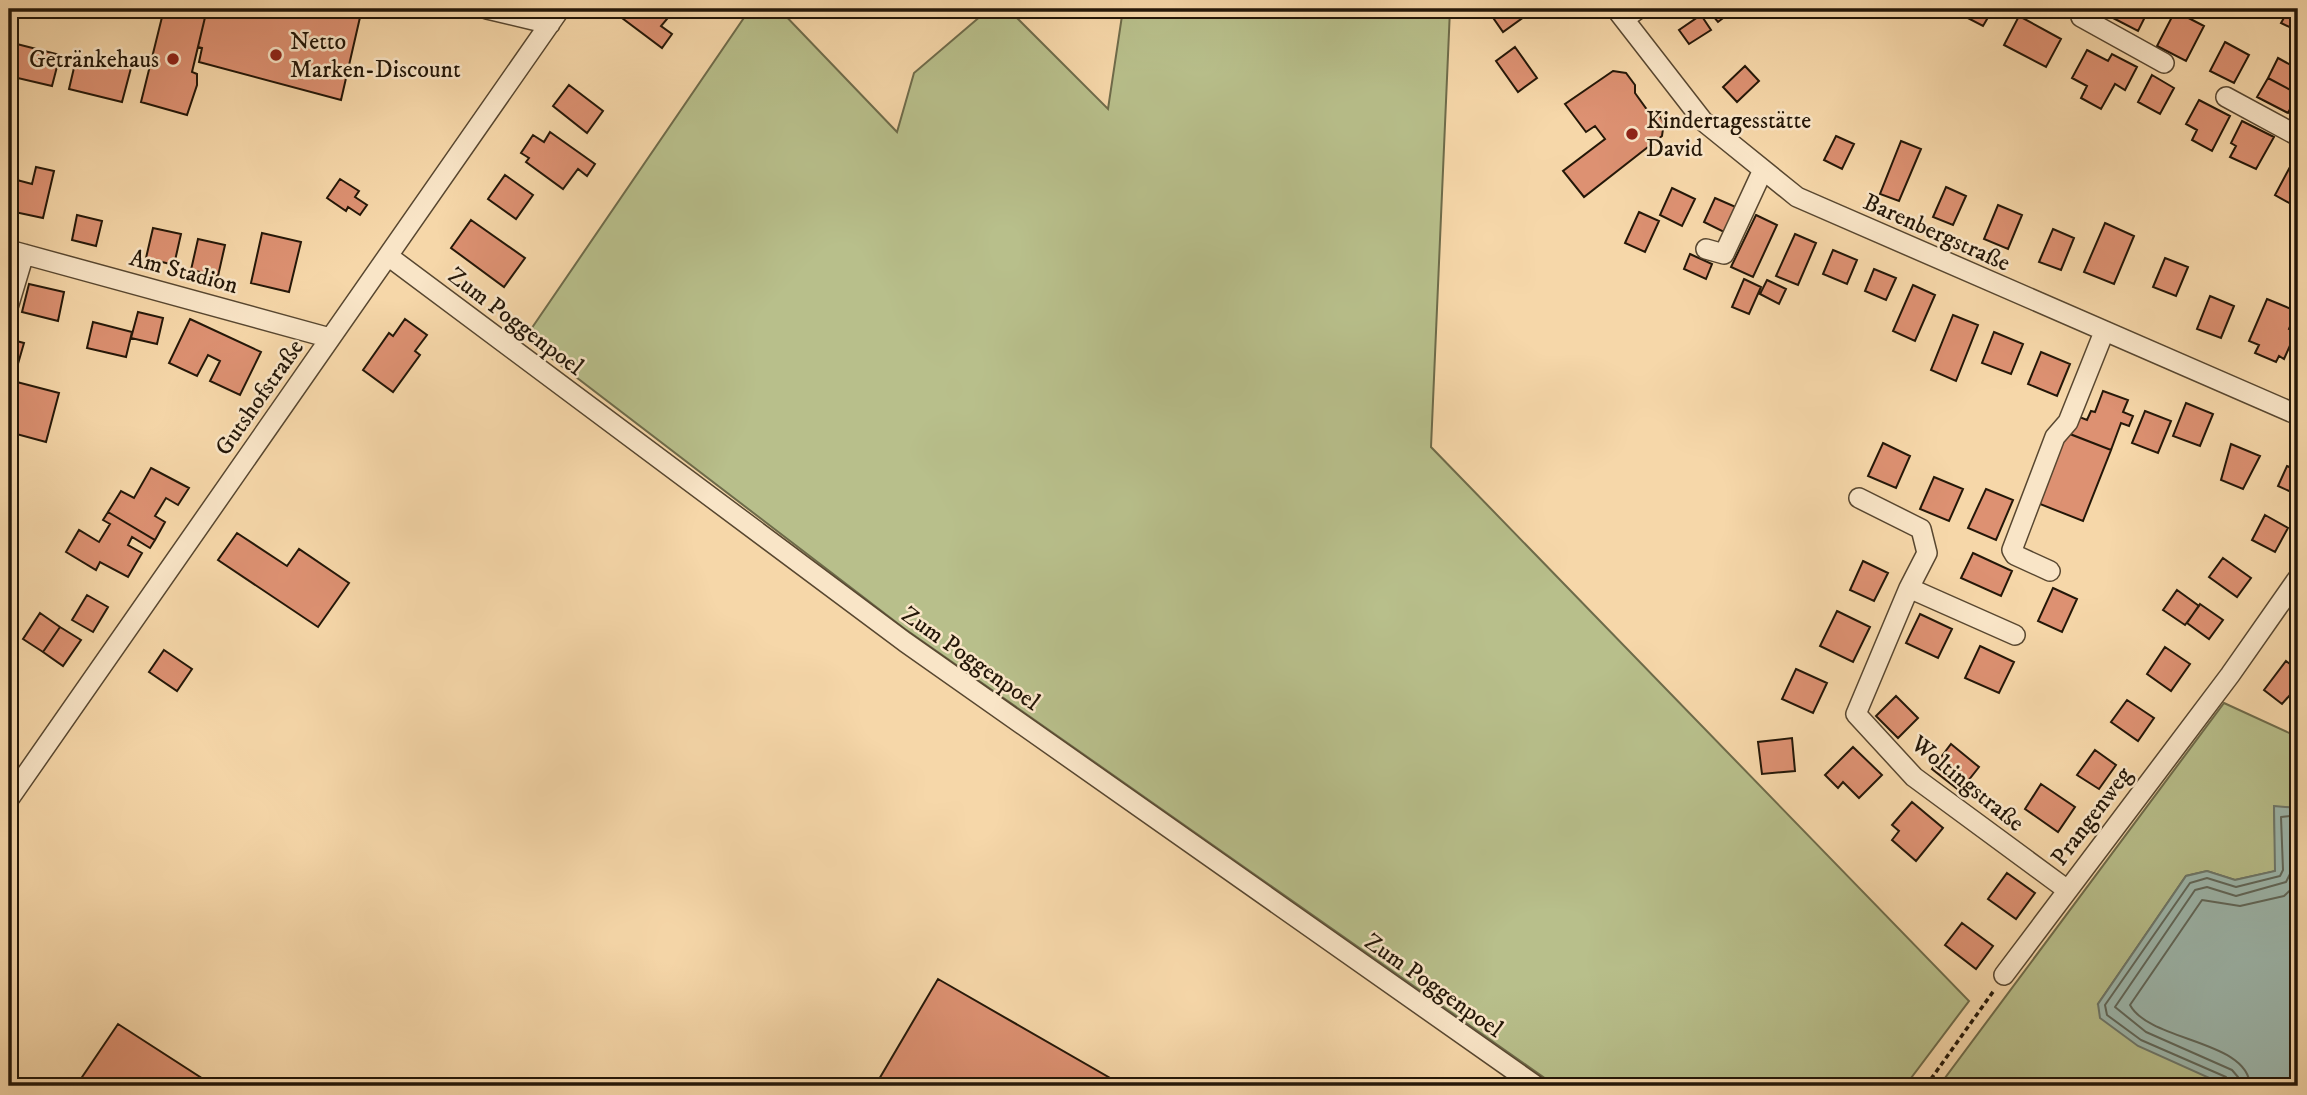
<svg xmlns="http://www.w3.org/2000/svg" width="2307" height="1095" font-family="'IM FELL DW Pica',serif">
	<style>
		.green { fill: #b8bf8b; stroke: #6e6b4a; stroke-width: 2 }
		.water { fill: #9db8ae; stroke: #6d786c; stroke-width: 2 }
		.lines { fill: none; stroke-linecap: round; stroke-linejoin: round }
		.shore { stroke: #60685b; stroke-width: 2 }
		.building { fill: #dd9172; stroke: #241708; stroke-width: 2 }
		.minor-casing { stroke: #584730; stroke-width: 22 }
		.path { stroke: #241708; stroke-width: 3.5; stroke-dasharray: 5 3.5; stroke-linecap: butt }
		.minor { stroke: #f9e5c7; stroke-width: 19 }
		.poi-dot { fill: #8f2418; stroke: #f9e5c7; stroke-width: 2.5 }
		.labels { text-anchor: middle; stroke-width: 5; stroke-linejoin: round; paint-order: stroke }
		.poi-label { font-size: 24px; fill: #241708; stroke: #f9e5c7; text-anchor: start }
		.street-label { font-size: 24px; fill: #241708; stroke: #f9e5c7 }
	</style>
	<rect width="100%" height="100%" fill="#f6d7a9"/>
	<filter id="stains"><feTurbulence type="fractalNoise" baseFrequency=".00286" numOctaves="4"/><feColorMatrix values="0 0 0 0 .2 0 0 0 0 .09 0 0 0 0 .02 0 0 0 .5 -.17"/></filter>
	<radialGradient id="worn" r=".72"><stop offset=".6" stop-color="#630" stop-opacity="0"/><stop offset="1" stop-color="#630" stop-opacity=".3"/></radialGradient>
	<path class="green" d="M750,9H779L897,132L914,73L989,9H1008L1108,109L1123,9H1450L1431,447L1969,1001L1905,1086H1556L905,629L525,338Z
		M2224,703L2298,737V808L2274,807L2276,871L2235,880L2207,871L2186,876L2098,1004L2227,1086H1939Z"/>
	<path class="water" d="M2274,806L2298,808V1086H2227L2138,1046L2100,1018L2098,1004L2186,876L2207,871L2235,880L2275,871Z"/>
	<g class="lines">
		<path class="shore" d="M2231,1086L2226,1077L2141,1040L2107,1015L2105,1005L2190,883L2207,878L2236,887L2280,876L2283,870L2281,817L2298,815
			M2240,1086L2238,1077L2232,1070L2146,1032L2115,1007L2195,890L2207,887L2236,896L2286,882L2291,872L2290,827L2298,824
			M2250,1086C2249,1040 2150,1042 2130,1005L2202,900L2240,906L2284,896L2298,883"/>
	</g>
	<path class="building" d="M164,9H207L192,72L197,74V85L187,115L141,102Z
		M207,9H344L361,13L341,100L199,62L202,48L198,47Z
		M622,9H652L667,19L661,26L672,34L662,48L618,15Z
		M1487,9H1535L1503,32Z
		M1707,9H1735L1718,22Z
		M1965,9H1993L1983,26L1962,15Z
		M2118,9H2149L2138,31L2113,18Z
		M2289,9H2298V31L2281,23Z
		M2175,11L2204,26L2186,61L2157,46Z
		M1701,15L1711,30L1689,44L1679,30Z
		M2019,16L2061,39L2046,67L2004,45Z
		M9,42L60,55L52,86L9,76Z
		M2225,42L2249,55L2234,83L2210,71Z
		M1515,47L1537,78L1518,92L1496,61Z
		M2087,50L2108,61L2112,54L2137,67L2125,90L2115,84L2101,109L2081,98L2087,86L2072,78Z
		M77,55L131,68L122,102L69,89Z
		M2278,58L2298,69V94L2268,78Z
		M1745,66L1759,81L1737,102L1723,87Z
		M1613,71L1626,73L1635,85V93L1648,111L1657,113L1664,122L1662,136L1584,197L1563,171L1605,139L1595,126L1586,132L1565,104Z
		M2152,75L2174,88L2160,114L2138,102Z
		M2268,78L2298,94L2288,113L2257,97Z
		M569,85L603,111L587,133L553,106Z
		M2199,100L2230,116L2212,151L2192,140L2197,130L2186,124Z
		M2242,121L2274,137L2256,169L2230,157L2236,146L2231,143Z
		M550,132L595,164L587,176L578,169L563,189L526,162L529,158L521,153L533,135L544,142Z
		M1836,136L1854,144L1842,169L1824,160Z
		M1901,141L1921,149L1899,201L1880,194Z
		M36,167L54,171L43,218L10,211L17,180L32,184Z
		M2290,167L2298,172V208L2275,195Z
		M505,175L533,195L516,219L488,199Z
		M340,179L359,191L355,197L367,205L360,215L348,207L346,211L327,198Z
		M1946,187L1966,196L1953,225L1933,217Z
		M1672,188L1695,199L1682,226L1660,215Z
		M1715,198L1738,208L1726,233L1704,222Z
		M1998,205L2022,215L2008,249L1984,239Z
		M1639,212L1659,221L1645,252L1625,243Z
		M77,215L102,221L96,246L72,240Z
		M1756,215L1777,225L1753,277L1731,267Z
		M471,220L525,258L504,287L451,248Z
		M2105,223L2134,236L2114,284L2084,272Z
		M153,228L181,234L174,265L146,258Z
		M2053,229L2074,238L2061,270L2039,262Z
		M262,233L301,242L289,292L251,283Z
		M1795,234L1816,243L1798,285L1776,276Z
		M198,239L225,245L218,276L191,270Z
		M1833,250L1857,260L1847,284L1823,274Z
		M1690,254L1712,264L1706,279L1684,269Z
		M2165,258L2188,267L2176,296L2153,287Z
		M1874,269L1896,278L1886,300L1865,291Z
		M1744,279L1761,287L1749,314L1732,307Z
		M1767,280L1786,289L1779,304L1760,294Z
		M29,284L64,292L58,321L22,312Z
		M1913,285L1935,295L1915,341L1893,331Z
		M2210,296L2234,306L2221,338L2197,329Z
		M2267,299L2296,311L2289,329L2296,332L2284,359L2279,356L2276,362L2255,353L2259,345L2249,341Z
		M138,312L163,318L157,344L131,338Z
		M1953,315L1978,325L1956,381L1931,370Z
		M190,319L261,352L240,395L210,381L220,361L208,355L197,376L169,363Z
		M405,319L427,335L415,351L420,355L393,392L363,370L389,333L393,336Z
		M93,322L132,332L126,357L87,348Z
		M1994,332L2023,344L2011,374L1982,363Z
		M9,339L24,343L13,381L9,380Z
		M2041,352L2070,364L2057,396L2028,384Z
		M13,381L59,393L46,442L9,432V398Z
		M2103,391L2128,400L2123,412L2133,416L2129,426L2121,423L2111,450L2070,434L2077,416L2087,420L2091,411L2095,412Z
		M2186,403L2213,414L2200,446L2173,436Z
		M2145,411L2171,421L2158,453L2132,443Z
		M2062,431L2111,450L2083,521L2035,502Z
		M1883,443L1910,456L1896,488L1868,476Z
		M2231,444L2260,456L2243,489L2221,480Z
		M2287,466L2298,471V495L2278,486Z
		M151,468L189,488L178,505L166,498L155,516L165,522L155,540L108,512L121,491L134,498Z
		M1934,477L1963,489L1949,521L1920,509Z
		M1986,489L2013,500L1996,540L1968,528Z
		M108,512L155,540L150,548L132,537L128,545L142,553L128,577L100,562L96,570L66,552L79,530L99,542L110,524L103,520Z
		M2265,515L2288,528L2275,552L2252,540Z
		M237,533L287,566L299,549L349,583L318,627L218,560Z
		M1973,553L2012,571L2001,596L1961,578Z
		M2223,558L2251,578L2237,597L2209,577Z
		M1863,561L1888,573L1874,601L1850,590Z
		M2053,588L2077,599L2062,632L2038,621Z
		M2177,590L2199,606L2185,625L2163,610Z
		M87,595L108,607L93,632L72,620Z
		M2200,604L2223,620L2209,639L2187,623Z
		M1837,611L1870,627L1853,662L1820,646Z
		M40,613L60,627L43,652L23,639Z
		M1920,614L1952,629L1938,658L1906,643Z
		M60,627L81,640L63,666L43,652Z
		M1980,646L2014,662L1999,693L1965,678Z
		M2165,647L2190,664L2171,691L2147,674Z
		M164,650L192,669L177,691L149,672Z
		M2286,661L2298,670V703L2289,696L2282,704L2264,690Z
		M1796,669L1827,683L1813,713L1782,699Z
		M1896,696L1918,718L1898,738L1876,716Z
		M2127,700L2154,718L2138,741L2111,722Z
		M1792,738L1795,771L1762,774L1758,742Z
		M1951,744L1979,767L1960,791L1932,769Z
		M1853,747L1882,775L1859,798L1843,782L1838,788L1825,775Z
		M2095,750L2116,765L2099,789L2077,775Z
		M2041,784L2075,807L2058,832L2025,809Z
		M1912,802L1943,828L1916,861L1892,840L1899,831L1892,825Z
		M2007,873L2035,893L2016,919L1988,899Z
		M1962,923L1993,946L1976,969L1945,945Z
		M938,979L1124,1086H875Z
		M118,1024L214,1086H76Z"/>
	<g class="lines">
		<defs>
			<path id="minor" d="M487,9L550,24
				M1616,9L1703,121L1797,197L2298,415
				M2081,17L2164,63
				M1624,19L1638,9
				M2226,97L2298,136
				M1706,249L1724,254L1762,172
				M9,250L330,338
				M388,256L905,642L1536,1086
				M9,304L24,254
				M1859,498L1921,529L1927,553L1909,588L1856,714L1914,777L2066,889
				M2050,571L2015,555L2012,550L2055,437L2068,422L2104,332
				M1909,588L2015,635
				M9,799L560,9
				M2004,975L2230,675L2298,578"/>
		</defs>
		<use href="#minor" class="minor-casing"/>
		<path class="path" d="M9,828L15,818
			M1926,1086L1995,989"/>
		<use href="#minor" class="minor"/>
	</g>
	<g class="poi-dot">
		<circle cx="276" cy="55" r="7"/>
		<circle cx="173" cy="59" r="7"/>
		<circle cx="1632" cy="134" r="7"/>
	</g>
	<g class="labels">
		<g class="poi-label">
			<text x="290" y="49">Netto<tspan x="290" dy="28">Marken-Discount</tspan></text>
			<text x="159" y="67" text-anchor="end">Getränkehaus</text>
			<text x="1646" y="128">Kindertagesstätte<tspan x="1646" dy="28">David</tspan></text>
		</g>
		<g class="street-label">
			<text transform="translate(1937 232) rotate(24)" y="8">Barenbergstraße</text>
			<text transform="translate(184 271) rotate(15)" y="8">Am Stadion</text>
			<text transform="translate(516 321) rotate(37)" y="8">Zum Poggenpoel</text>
			<text transform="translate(259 397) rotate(-55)" y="8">Gutshofstraße</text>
			<text transform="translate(971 658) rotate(35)" y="8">Zum Poggenpoel</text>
			<text transform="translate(1968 783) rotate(39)" y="8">Woltingstraße</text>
			<text transform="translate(2091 816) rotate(-53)" y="8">Prangenweg</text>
			<text transform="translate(1434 985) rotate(35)" y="8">Zum Poggenpoel</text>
		</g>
	</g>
	<rect width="2307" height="1095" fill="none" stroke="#f6d7a9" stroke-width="35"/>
	<rect x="10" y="10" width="2286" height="1074" fill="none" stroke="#241708" stroke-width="3.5"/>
	<rect x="18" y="18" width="2272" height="1060" fill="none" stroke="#241708" stroke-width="2"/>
	<rect width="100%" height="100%" filter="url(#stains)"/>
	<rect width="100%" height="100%" fill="url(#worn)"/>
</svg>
